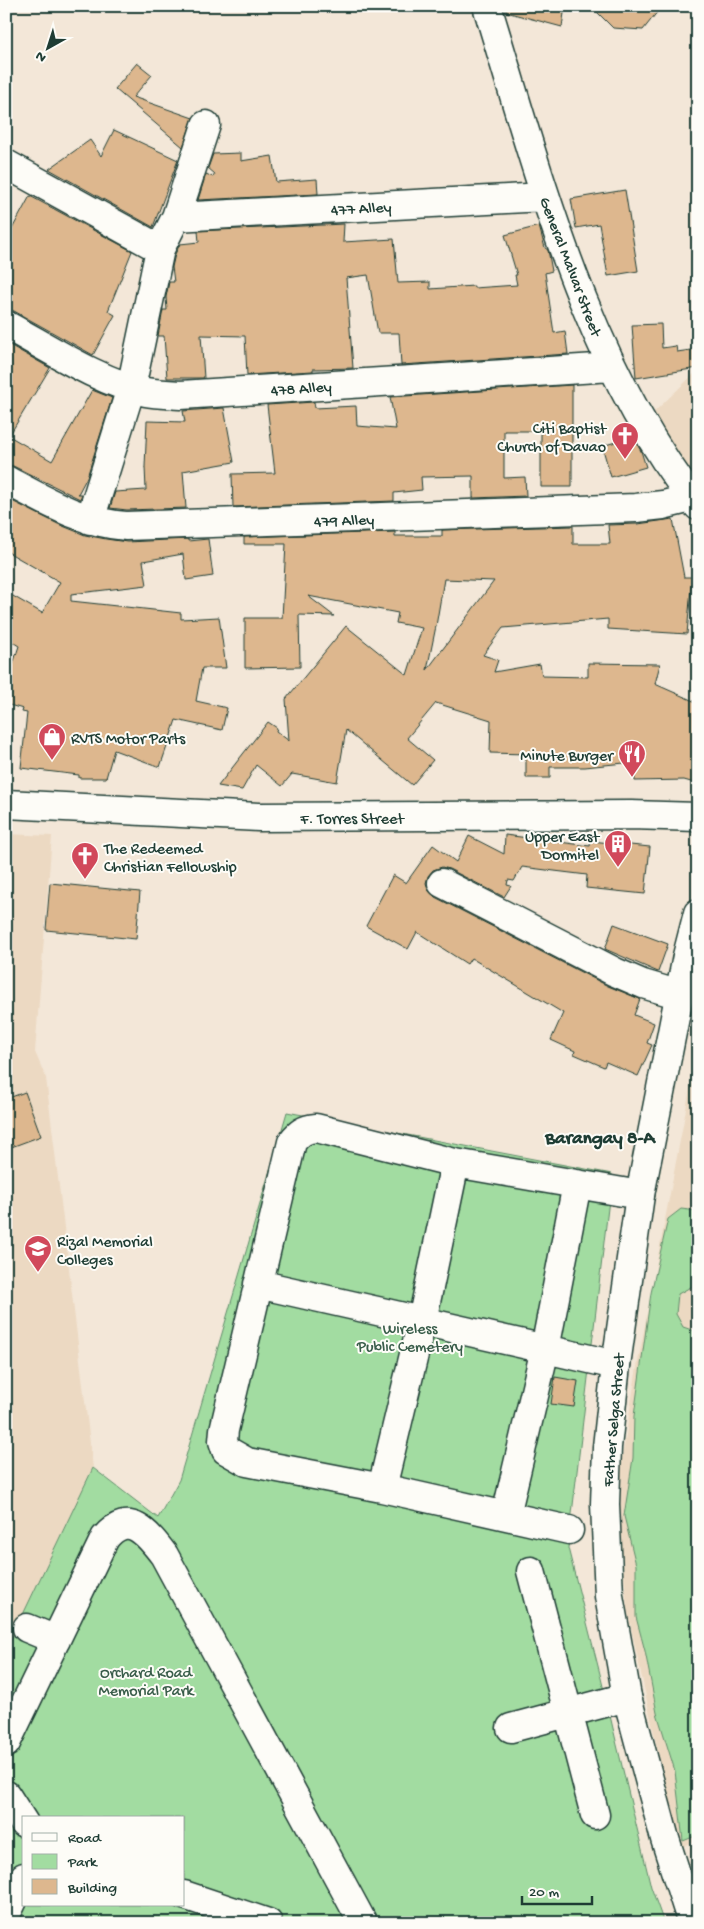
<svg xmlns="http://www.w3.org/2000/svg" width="704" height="1929" font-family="'Gochi Hand',sans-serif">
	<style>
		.built { fill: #ecd9c2 }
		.green { fill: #a2dca1; stroke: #608c6a; fill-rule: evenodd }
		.building { fill: #ddb78e; stroke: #1f3d34; fill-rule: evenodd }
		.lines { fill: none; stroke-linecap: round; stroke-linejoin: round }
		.minor-casing { stroke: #1f3d34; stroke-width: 31 }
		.major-casing { stroke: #1f3d34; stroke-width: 31 }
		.minor { stroke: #fdfcf7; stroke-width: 28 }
		.major { stroke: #fdfcf7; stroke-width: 28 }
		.labels { text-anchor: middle; stroke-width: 4; stroke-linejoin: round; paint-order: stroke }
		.street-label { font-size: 16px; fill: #1f3d34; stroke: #fdfcf7 }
		.poi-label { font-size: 16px; fill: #1f3d34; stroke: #fdfcf7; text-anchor: end }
		.park-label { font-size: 16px; fill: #395d4a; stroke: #fdfcf7 }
		.quarter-label { font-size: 19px; font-weight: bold; fill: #1f3d34; stroke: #fdfcf7 }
	</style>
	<rect width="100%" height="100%" fill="#f3e7d8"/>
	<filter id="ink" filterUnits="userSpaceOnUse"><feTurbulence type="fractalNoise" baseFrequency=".02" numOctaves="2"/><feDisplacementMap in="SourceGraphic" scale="10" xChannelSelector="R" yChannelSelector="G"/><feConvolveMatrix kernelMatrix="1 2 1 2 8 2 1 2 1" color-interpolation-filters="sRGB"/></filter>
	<g filter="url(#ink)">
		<path class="built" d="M698,370V483L649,417Z
			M6,834L52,836L35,1052L46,1078L93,1468L6,1650Z
			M698,1046V1840L679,1848L627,1609L617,1489L637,1367Z"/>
		<path class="green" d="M287,1112L612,1174L568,1548L600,1674L651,1887L664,1923H6V1650L93,1468L158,1518L179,1480ZM24,1818H184V1905H24Z
			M681,1209L698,1211V1283L678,1294L676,1314L683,1327L698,1332V1835L683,1841L675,1771L657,1713L645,1651L636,1617V1565L624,1516L633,1458L634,1416L651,1293L668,1219Z"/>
		<path class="building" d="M506,6H565L562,27L506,12Z
			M591,6H662L643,30L613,28Z
			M137,63L152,75L133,97L193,118L183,147L115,89Z
			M114,130L178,160L153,227L49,169L90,140L101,156Z
			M241,153V161L272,156L276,182L317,179L318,194L198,200L206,174L213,177L215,174L208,168L213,154Z
			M625,190L638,271L608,276L599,224L576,228L571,199Z
			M30,196L132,251L108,311L115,315L93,355L14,311L6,309V240Z
			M344,224L343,242L394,239L398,283L430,282V289L474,286V288L517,285L515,275H517L505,235L539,226L545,248L548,250L552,271L545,273L554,333L565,331L568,354L401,365L399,333H378L368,275L346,278L353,368L313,369V371L247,375L245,336L201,335L204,378H167L164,336H158L163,310H167L166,297L169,282H174L172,267L175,254L180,244L199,242L198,231Z
			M661,324L662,348L676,346L677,352L698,349V368L636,378L632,325Z
			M6,343L50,368L9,436L52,461L92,390L112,398L87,477L78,494H82L80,499L13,466L6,464Z
			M572,385V487H541V431H504V478L525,477L526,496L473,498V476L421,477L422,490L394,493V501L233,507L232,474L275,473L267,405L314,402L315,408L356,406L357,426L396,429L390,397Z
			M224,408L234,462L183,471L186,508L127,510L110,508L115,492L146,490L145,467L147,421L185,422L183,411Z
			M633,437L641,451L646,467L611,477L602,446Z
			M6,498L58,524L85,535L106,539L127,542L188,539V541L208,539L213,576L186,580L183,554L143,561L147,585L71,594V601L181,613V619L219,617L226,668H202L196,701L227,708L222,730L176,720L160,767L114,750L106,778H79V775L21,768L27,713L22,712L23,709L6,704V685L19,646L6,638V592L42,613L60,582L6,551Z
			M673,519L684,577H692L687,634L608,629V619L503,628L483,655L498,660L494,672L540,664L542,676L588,677V663L660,664L655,684L698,703V784L684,780L635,781L634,762L585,767H550V778H526V754L490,753L491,720L436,703L407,738L433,760L412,785L346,730L337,782L292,774L282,786L256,765L242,790L218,786L268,722L277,728L276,731L289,741L286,699L346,626L407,675L422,628L396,623L398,613L308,596L334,616L299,615L300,667L245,668V618H282L286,544H244V537L395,532V536H442V530L573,526V544H610L608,525L638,524ZM444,579L494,581L427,670L436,626Z
			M505,835L590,846L591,841L650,847L645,894L586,888L587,875L522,867L514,881L508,880L507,885L511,886L504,897L449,869L442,867L433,870L428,876L426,883L429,891L435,897L608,986L640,999L634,1015L654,1023L647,1043L652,1045L638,1076L606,1062L604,1067L574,1054L575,1051L551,1040L563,1013L471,958L467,964L417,932L408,949L366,926L393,875L406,883L433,845L456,862L469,836L504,854Z
			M50,883L140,892L136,939L46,930Z
			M614,924L668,944L658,972L605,949Z
			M25,1092L41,1136L6,1149V1099Z
			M555,1377L578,1381L574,1407L551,1404Z"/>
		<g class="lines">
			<defs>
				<path id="minor" d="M487,6C540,178 585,362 698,506
					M6,164L160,249
					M176,217L545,197
					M6,325C47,347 101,383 146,392C157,394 169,394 181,395L612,367
					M6,480C44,500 82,523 126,526L636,508L663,505L692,498
					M90,520L131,388L160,249L176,217L206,125
					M442,883L615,972L643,984L680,995
					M258,1284L616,1365
					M382,1488L422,1321L455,1163
					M506,1515L545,1349L577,1184
					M569,1530L382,1488L247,1462L226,1450L223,1441L224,1430L292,1142C299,1133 304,1129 316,1128L455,1163L640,1195
					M531,1571L595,1815
					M27,1628L56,1640
					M511,1728L627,1697
					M6,1743L105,1538C129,1509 148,1534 164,1555L363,1923
					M6,1795L24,1823
					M184,1895L268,1923
					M6,1915L24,1877"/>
				<path id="major" d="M6,804L259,817L631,815L698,817
					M692,1923L665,1839L627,1697L609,1596L605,1504L607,1447L616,1365L640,1195L687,956L698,913"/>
			</defs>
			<use href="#minor" class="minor-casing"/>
			<use href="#major" class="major-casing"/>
			<use href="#minor" class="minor"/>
			<use href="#major" class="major"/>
		</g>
	</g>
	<defs>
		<symbol id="church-pin" viewBox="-11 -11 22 30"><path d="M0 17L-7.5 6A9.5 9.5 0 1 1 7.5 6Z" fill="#d1495b" stroke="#fdfcf7"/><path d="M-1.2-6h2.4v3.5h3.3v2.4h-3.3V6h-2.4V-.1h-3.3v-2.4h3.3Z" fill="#fff"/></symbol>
		<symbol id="shop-pin" viewBox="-11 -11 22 30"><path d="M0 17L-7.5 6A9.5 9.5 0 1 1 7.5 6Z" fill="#d1495b" stroke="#fdfcf7"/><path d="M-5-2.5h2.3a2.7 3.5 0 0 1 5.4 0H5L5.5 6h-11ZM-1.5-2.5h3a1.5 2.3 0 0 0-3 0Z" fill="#fff"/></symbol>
		<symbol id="restaurant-pin" viewBox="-11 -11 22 30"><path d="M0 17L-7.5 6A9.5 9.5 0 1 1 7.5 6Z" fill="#d1495b" stroke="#fdfcf7"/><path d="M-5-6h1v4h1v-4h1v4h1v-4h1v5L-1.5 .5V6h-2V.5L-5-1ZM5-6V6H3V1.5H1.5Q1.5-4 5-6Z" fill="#fff"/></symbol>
		<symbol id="building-pin" viewBox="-11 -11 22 30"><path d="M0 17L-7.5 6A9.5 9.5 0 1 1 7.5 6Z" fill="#d1495b" stroke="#fdfcf7"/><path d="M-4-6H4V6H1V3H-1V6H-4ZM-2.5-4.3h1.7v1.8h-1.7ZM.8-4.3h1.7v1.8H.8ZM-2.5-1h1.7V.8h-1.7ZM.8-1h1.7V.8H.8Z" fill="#fff"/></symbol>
		<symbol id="university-pin" viewBox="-11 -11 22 30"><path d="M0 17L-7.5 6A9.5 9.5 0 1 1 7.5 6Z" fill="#d1495b" stroke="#fdfcf7"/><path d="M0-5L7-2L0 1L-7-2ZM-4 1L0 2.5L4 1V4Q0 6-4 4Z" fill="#fff"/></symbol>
	</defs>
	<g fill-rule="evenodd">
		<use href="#church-pin" x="609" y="420" width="32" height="43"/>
		<use href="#shop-pin" x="36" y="721" width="32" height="43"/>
		<use href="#restaurant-pin" x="616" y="738" width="32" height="43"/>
		<use href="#building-pin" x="602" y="828" width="32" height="43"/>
		<use href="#church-pin" x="69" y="840" width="32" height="43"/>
		<use href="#university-pin" x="22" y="1233" width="32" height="43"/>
	</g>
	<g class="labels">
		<g class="street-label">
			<text transform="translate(361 207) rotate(-3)" y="6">477 Alley</text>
			<text transform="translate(572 266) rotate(69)" y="6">General Malvar Street</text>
			<text transform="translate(301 387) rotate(-4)" y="6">478 Alley</text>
			<text transform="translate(344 519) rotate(-2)" y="6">479 Alley</text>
			<text x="352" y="823">F. Torres Street</text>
			<text transform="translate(612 1420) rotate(-85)" y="6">Father Selga Street</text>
		</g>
		<g class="poi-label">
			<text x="606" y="433">Citi Baptist<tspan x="606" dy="18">Church of Davao</tspan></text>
			<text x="71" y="743" text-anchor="start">RVTS Motor Parts</text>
			<text x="613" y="760">Minute Burger</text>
			<text x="599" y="841">Upper East<tspan x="599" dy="18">Dormitel</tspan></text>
			<text x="104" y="853" text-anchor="start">The Redeemed<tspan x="104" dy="18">Christian Fellowship</tspan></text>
			<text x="57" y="1246" text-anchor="start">Rizal Memorial<tspan x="57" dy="18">Colleges</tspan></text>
		</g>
		<g class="park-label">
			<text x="410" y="1333">Wireless<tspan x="410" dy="18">Public Cemetery</tspan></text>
			<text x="146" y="1677">Orchard Road<tspan x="146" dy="18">Memorial Park</tspan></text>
		</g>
		<g class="quarter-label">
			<text x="600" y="1143">Barangay 8-A</text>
		</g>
	</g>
	<rect width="704" height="1929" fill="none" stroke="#fdfcf7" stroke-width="25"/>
	<rect x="12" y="12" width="679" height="1904" fill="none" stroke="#1f3d34" stroke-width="2" filter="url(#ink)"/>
	<rect x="22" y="1816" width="162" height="90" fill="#fdfcf7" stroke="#a4b0a9"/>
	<rect x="32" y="1833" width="25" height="8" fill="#fdfcf7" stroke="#a4b0a9"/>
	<text x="68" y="1842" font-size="15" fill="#1f3d34">Road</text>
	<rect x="32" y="1854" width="25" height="15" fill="#a2dca1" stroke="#a4b0a9"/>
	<text x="68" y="1866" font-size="15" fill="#1f3d34">Park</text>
	<rect x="32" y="1879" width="25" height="15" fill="#ddb78e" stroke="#a4b0a9"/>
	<text x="68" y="1892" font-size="15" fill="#1f3d34">Building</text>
	<g transform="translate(48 48) rotate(219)" stroke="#fdfcf7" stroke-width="4" paint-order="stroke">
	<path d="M0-4L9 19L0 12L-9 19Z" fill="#1f3d34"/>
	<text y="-8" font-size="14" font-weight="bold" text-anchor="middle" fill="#1f3d34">N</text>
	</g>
	<path d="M522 1896v8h70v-8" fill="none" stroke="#1f3d34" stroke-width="2.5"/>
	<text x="529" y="1896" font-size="15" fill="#1f3d34" stroke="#fdfcf7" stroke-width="4" paint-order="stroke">20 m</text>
</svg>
